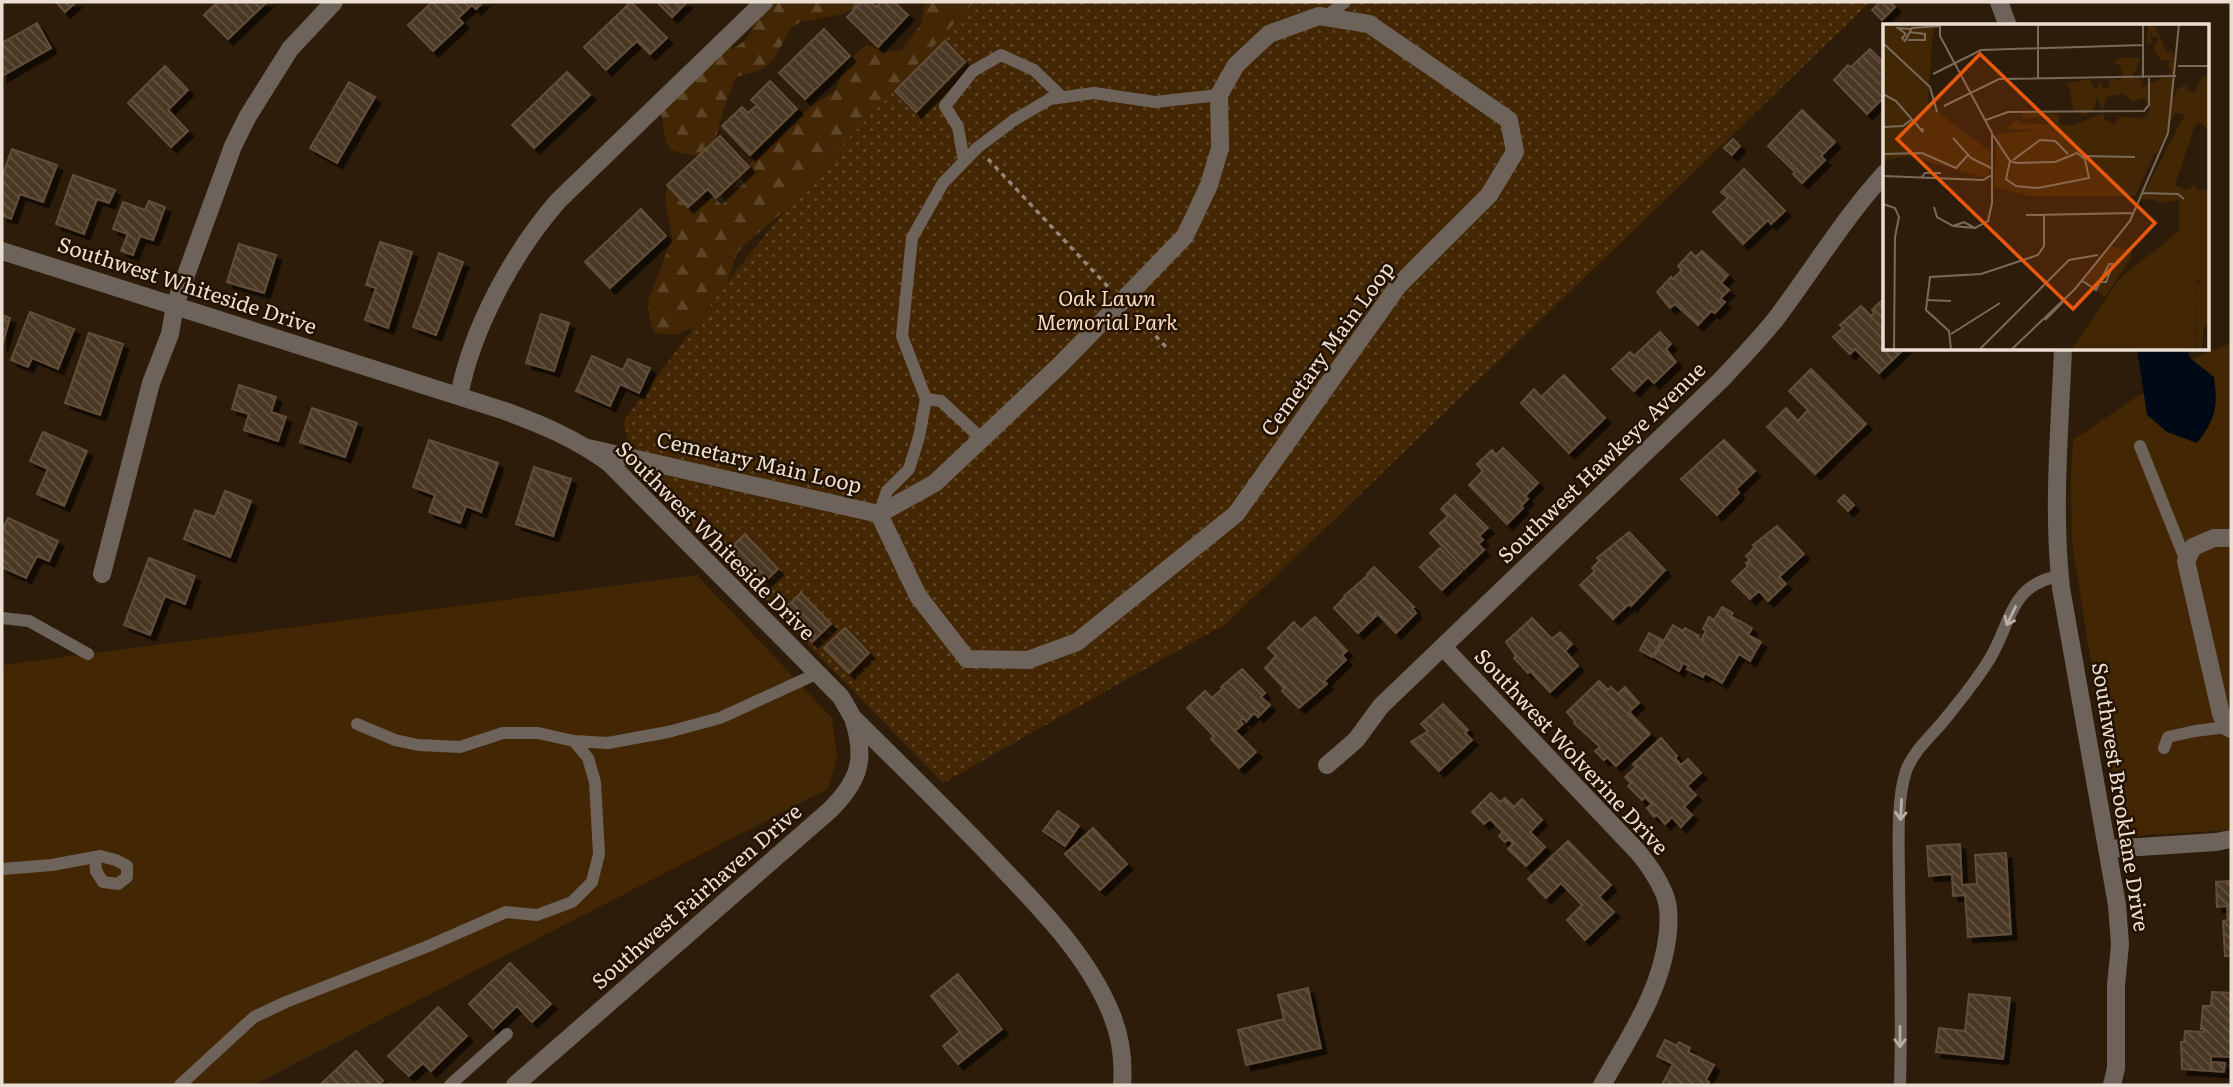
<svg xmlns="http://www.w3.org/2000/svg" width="2233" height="1087" font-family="Literata,serif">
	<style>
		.grass { fill: #432603 }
		.forest { fill: url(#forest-firs) }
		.park { fill: url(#park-dots) }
		.water { fill: #000a16 }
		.building { fill: url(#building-back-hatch); stroke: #624e3a; stroke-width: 2; filter: url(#shadow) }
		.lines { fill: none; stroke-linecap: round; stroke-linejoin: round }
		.path { stroke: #948576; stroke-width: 3.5; stroke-dasharray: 5 5; stroke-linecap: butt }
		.service { stroke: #6d635a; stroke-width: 12 }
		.minor { stroke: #6d635a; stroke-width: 18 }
		.tertiary { stroke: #6d635a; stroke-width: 18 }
		.oneway { stroke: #b9ada3 }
		.labels { text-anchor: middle; stroke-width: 5; stroke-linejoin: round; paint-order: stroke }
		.street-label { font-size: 21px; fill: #ebdfd3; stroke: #231202 }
		.park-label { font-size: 21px; font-style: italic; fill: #f7dbbf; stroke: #231202 }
		.inset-road { fill: none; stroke: #796a5a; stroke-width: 2 }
		.view { fill: #e8590c; fill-opacity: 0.15; stroke: #e8590c; stroke-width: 3.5 }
		.inset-edge { fill: none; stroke: #ebdfd3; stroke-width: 3.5 }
	</style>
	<defs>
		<pattern id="forest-firs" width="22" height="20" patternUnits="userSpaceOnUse" patternTransform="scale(1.75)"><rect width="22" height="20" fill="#432603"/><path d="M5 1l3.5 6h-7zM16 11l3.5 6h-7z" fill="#5e4527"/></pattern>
		<pattern id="park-dots" width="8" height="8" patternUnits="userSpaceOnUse" patternTransform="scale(1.75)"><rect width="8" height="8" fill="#432603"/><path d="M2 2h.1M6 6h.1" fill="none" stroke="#5e4527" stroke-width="1.8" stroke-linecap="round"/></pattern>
		<pattern id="building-back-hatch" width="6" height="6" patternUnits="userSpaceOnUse" patternTransform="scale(1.75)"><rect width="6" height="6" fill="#4a3724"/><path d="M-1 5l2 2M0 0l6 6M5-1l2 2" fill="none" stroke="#645443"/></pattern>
		<filter id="shadow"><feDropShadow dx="5.5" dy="5.5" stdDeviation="0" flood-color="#0009"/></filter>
	</defs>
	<rect width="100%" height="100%" fill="#2d1c09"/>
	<path class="grass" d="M2231,343V830L2132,836L2122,830L2116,819L2072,543L2071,478L2073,440L2192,359Z
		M697,575L832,718L837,759L828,789L254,1085H2V665Z"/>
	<path class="forest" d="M763,2H868L843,14L800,22L791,28L774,59L767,66L757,71L736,77L723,111L713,148C696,159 689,155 671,150L666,141L660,108L723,44L733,48C755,39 751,21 763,2Z
		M924,2H1334L839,164L744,245L737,253L723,294L707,308L696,326L675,335L654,333L650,323L648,301L672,238L665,200L667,188L679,185L697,197L708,201L734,175L764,153L806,110L836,90C842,70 849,57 867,45L884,52L902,50L922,22Z"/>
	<path class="park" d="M974,2H1870L1227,623L943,783L638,471L623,422L736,271L804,187Z"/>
	<path class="water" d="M2137,348H2187L2190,358L2214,377C2218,407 2216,419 2197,443L2167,432L2147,415Z"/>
	<path class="building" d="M56,2H76L65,12Z
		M218,2H267L228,39L204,15Z
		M432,2H483L476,9L472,5L458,18L463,23L433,51L408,25Z
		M631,2L667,38L650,54L637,41L606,70L584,47Z
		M657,2H687L672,17Z
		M862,2H870L876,7L881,2H894L908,15L878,47L847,17Z
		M1880,2H1890L1895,7L1882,20L1872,10Z
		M37,23L51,48L2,76V43Z
		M824,29L850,56L805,99L779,73Z
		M945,41L965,62L916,112L895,91Z
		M1870,49L1885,64V101L1883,103L1881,100L1867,114L1834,80L1848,65L1851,67Z
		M165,66L188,90L168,110L188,131L171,147L128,103Z
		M567,72L590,95L534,148L512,125Z
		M770,81L797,109L750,155L722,126L742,107L748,113L757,105L751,100Z
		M349,82L375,97L337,163L310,148Z
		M1802,110L1835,142L1821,156L1825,160L1802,183L1793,174L1795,172L1768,146Z
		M720,136L749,167L716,198L708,189L688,207L667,185Z
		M1733,139L1740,146L1732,155L1724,148Z
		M12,149L57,165L43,202L20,194L11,219L2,215V177Z
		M1744,169L1785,211L1771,224L1768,220L1743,244L1713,212L1728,198L1721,192Z
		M73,175L115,190L109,203L97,199L84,234L56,224Z
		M149,201L165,207L153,240L140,236L133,255L121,251L128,234L113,229L123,202L145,210Z
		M641,209L666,236L610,288L585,262Z
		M380,242L412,252L388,328L365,320L376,288L366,285Z
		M239,244L276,255L264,293L227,282Z
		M1702,251L1728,275L1721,283L1729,290L1720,299L1725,302L1715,313L1711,311L1698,325L1675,304L1670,308L1657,292L1671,277L1673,279L1682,270L1678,266L1691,252L1696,257Z
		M439,253L463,262L436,335L413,327Z
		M1882,300L1885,302V348H1905L1879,373L1855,349L1850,354L1833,337L1843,328L1840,325L1861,306L1871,316L1874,313L1872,310Z
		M30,312L74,329L58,369L32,358L28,367L11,360Z
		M541,314L569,323L554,371L526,363Z
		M2,315L10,318L2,346Z
		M1660,332L1671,344L1666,349L1676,362L1654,383L1648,377L1634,391L1612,369L1630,352L1634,356Z
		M89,333L123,344L100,415L65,403Z
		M592,356L623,370L628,359L650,368L639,393L620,384L610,406L576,391Z
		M1811,369L1866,424L1815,474L1767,427L1786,408L1798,421L1808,410L1789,391Z
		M1564,375L1605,418L1569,453L1521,403L1534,389L1541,397Z
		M239,385L276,397L271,412L286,417L278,441L244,430L249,414L232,409Z
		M312,408L357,423L345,457L300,442Z
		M43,432L87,451L64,506L37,494L48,469L30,461Z
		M429,440L498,463L481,512L466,506L460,523L429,512L435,495L413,487Z
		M1724,440L1755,471L1736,489L1739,493L1717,515L1681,479Z
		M1503,448L1538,483L1525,496L1528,499L1521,506L1523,508L1507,524L1469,485L1483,471L1477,464L1492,450L1496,455Z
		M534,467L571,479L553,536L516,524Z
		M225,491L251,501L230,557L184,539L195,510L215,517Z
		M1455,495L1488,528L1479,536L1483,540L1478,544L1484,550L1464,569L1430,533L1448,516L1441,509Z
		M1844,495L1854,505L1848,511L1838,501Z
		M8,518L58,541L49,561L37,556L26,578L2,567V531Z
		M1777,526L1804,554L1779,577L1786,584L1768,601L1759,591L1750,599L1732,581L1748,566L1746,563L1750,560L1746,556L1755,547L1753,545Z
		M1629,532L1665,570L1631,606L1629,604L1613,619L1580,585L1595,571L1592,568L1599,561L1597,558Z
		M745,534L778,569L758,588L725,553Z
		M1440,548L1462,571L1442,590L1420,567Z
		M149,558L195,576L185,604L165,596L150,635L124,625Z
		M1374,567L1414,607L1412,608L1416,613L1396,633L1376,612L1374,614L1376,616L1358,633L1334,608L1345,597L1344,596L1368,575L1367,574Z
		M801,593L831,624L812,642L782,611Z
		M1722,607L1733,613L1731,616L1752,628L1748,635L1761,642L1750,661L1739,654L1722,683L1705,673L1703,677L1687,669L1689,666L1683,663L1679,671L1654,657L1673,625L1683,631L1685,628L1699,636L1698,638L1703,641L1704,640L1702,638L1706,631L1703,629L1709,617L1714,620Z
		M1315,617L1347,651L1342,655L1346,660L1324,681L1327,684L1299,708L1282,691L1284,688L1265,668L1276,656L1268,648L1294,622L1301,630Z
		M1532,618L1552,639L1560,632L1572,644L1565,651L1578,666L1550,692L1530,671L1528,673L1514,658L1516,656L1506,642Z
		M845,628L869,653L849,673L824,648Z
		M1649,633L1662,640L1652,657L1640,650Z
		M1242,669L1265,693L1261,697L1270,705L1258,717L1254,713L1246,722L1243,718L1240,721L1243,724L1235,731L1256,752L1239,768L1211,739L1214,736L1187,708L1205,691L1212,698L1222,689L1221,687Z
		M1599,681L1608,690L1611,687L1618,694L1625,687L1639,703L1629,712L1650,734L1616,766L1607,757L1604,760L1595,751L1600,747L1574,723L1575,721L1567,712Z
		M1443,704L1468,730L1465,733L1472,740L1439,771L1411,742L1428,731L1421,724Z
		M1661,738L1677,756L1675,758L1681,765L1688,759L1701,773L1687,786L1696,795L1684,807L1692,815L1681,827L1672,817L1665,824L1657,815L1654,817L1647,808L1652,804L1645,797L1642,800L1628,786L1631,783L1625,777L1636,767L1633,764Z
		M1491,793L1500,802L1505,798L1514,807L1522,799L1542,820L1530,832L1545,847L1526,866L1508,849L1513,844L1509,839L1505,842L1499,836L1503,832L1490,819L1484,824L1472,812Z
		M1058,811L1079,826L1065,846L1043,831Z
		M1093,828L1127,864L1100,890L1065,854Z
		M1568,841L1611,885L1599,897L1614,912L1585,940L1567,920L1582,905L1561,883L1546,898L1528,879Z
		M1960,844L1962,885L1977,884L1975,855L2006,853L2011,934L1968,937L1965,895L1953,896L1952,874L1929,876L1927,846Z
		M2231,881V956H2225L2223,921L2228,920L2227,906L2217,907L2216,882Z
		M510,963L551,1004L532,1022L517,1006L493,1029L469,1004Z
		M958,974L1002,1029L958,1064L943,1046L960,1032L931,996Z
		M1308,988L1321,1048L1246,1065L1238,1030L1284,1019L1278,995Z
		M2212,992L2231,993V1057L2211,1056L2210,1071L2182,1069L2181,1042H2184L2185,1031L2204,1032V1029H2201L2203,1006H2211Z
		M1969,994L2010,998L2003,1059L1936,1052L1939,1028L1965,1031Z
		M438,1007L467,1036L431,1071L423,1063L409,1076L388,1056Z
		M1665,1040L1677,1046L1679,1042L1690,1048L1688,1052L1714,1065L1706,1080L1709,1082L1707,1085H1662L1673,1064L1657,1056Z
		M356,1051L383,1081L378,1085H320Z
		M2212,1062L2225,1063L2224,1072L2212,1071Z"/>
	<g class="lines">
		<path class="path" d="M988,159L1110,289
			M1135,314L1168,349"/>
		<path class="service" d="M1325,17L1345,2
			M964,161L958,127L945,106L973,71L1001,55L1034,70L1062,97
			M926,399L941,401L982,439
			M2140,446L2186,561
			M879,514L887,491L909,469L919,437L926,399L902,336L906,296L912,238L943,183L977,148L1014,120L1050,99L1094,93L1155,102L1219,95
			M2,618L29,621L88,654
			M357,724L395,740L418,745L460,747L503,733H538L574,741L608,743L668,732L720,718L816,674
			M2164,748L2168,737L2195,731L2227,727
			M2,869L52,865L95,857L100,856L116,860L127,866V877L118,884L103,882L96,871L95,857
			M180,1085L254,1017L286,1002L426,947L506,912L537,915L572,902L592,882L599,854L595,782L588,758L574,741
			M450,1085L507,1034
			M1900,1085C1902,1018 1900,950 1899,882C1899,850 1896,801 1906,771C1913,752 1928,739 1941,724C1958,703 1975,683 1989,660C2012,623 2009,584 2060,576"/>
		<path class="minor" d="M2,251L505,411C543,425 576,439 609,463L841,697L853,718C904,768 954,817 1003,869C1044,912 1088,957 1111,1013C1121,1037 1124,1060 1122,1085
			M459,396C472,328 513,253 558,201L764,2
			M588,448L879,514L935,483L1062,363L1185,236L1209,185L1220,148L1219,95L1236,65L1269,34L1319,16L1369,24L1509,120L1515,152L1489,195L1398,286L1236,514L1077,642L1028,660L967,659L918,596L879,514
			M2231,538H2214L2193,547L2186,561L2221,714L2227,727L2231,729
			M102,574L151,383L170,334L175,305L233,146L248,116L290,49L334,2
			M1443,647L1638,852C1648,864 1658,879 1664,893C1669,904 1669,920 1668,931C1663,988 1630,1036 1602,1085
			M1327,765L1356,740L1381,706L1721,380C1739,361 1758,341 1775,320C1812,271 1844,218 1885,173
			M2108,849L2216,842L2231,839
			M515,1085L830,810C859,781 866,760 854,721"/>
		<path class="tertiary" d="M1999,2L2008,26
			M2063,348C2060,428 2052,508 2061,588L2117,905L2120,945L2116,985V1068L2112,1085"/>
	</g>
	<defs><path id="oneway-shaft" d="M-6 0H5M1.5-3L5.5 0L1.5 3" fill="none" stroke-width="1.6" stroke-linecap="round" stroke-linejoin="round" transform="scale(1.75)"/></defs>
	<g class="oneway">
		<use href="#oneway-shaft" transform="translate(2011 616) rotate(116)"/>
		<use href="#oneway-shaft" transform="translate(1901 810) rotate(93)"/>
		<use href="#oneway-shaft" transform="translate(1900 1037) rotate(90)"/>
	</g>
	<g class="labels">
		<g class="street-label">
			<text transform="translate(187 286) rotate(18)" y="7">Southwest Whiteside Drive</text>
			<text transform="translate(1328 349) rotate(-54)" y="7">Cemetary Main Loop</text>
			<text transform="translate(759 463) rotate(13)" y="7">Cemetary Main Loop</text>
			<text transform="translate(1602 463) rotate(-44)" y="7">Southwest Hawkeye Avenue</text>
			<text transform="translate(715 541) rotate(45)" y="7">Southwest Whiteside Drive</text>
			<text transform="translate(1571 752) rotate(47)" y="7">Southwest Wolverine Drive</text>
			<text transform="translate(2120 797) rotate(81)" y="7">Southwest Brooklane Drive</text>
			<text transform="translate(697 897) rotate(-41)" y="7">Southwest Fairhaven Drive</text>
		</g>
		<g class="park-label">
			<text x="1107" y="306">Oak Lawn<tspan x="1107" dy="24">Memorial Park</tspan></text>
		</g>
	</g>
	<g transform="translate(1883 24)">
		<rect width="326" height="326" fill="#2d1c09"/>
		<path d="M0,0H54L49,14L45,81L108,128L107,149L102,154L25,132L0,137ZM226,222L248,227L249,232L222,273L201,257Z" fill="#432603"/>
		<path d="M265,1L272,2L283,27L291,29V75L294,65L304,60L303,66L312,69L318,54L325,51V105L316,98L311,104L292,161L304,166L312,161L314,166H325V173L275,179L262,167L302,90H291L274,130L150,106L123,105L135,95L137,99L169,100L158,92L140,95V88L176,90V100L187,102L221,89V95L231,100L236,93L261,94L267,87L261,73L249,78L241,70L223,73L220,86L214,73L210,87L201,91L190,85L185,59L207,55L212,66L218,56L219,65L225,64L228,53L235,57L240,53L238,43L231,38L236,34H258L249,53L261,57L257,65L285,51L289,46L282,40L290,36L279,37L270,25L276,14L267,11L269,19L264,21ZM325,249V301L321,303L319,325H314V261Z" fill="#432603"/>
		<path d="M283,104L252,172H146L111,163L114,110L173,104ZM261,166L325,168V255L314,256L313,325H189L237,254L296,207V175H256Z" fill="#432603"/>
		<path class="inset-road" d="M23,10L19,14L22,17L29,4L57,2M23,10L15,4L28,5M25,16H42V10L26,8M0,19L47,63L54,88M295,42H326M50,50L98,26L260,21M260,54V0M155,55V0M0,70L13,77L40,108L39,104M61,82L116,55L293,52M103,96L125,88L261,87L266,81V54M1,103L20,102L28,96M110,111L127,137L133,139L172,138L194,129L202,135L206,154L155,164L133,162L123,155L127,137M70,114L88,134L110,145M0,130L39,129L73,144L85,131M200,132L252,133M130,136L157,116L172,117L185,130M0,152L100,156L109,151M39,153L42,149H58M259,169L295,170L301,175M0,180L12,184L16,193L12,213L11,325M51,183L54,193L70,202L92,204L105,197L109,179V109L57,12V2M143,191L251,189M70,202L81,198L92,204M198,256L213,266L226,240H230L223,258H217M43,276L68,277M162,296L180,278M68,310L117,279M68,325L66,307L43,286L47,253L98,250L155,231L161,222V190M97,325L186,236L215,231M129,325L192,265L247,197L285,109L296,0"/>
		<path class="view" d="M97,30L272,199L190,285L14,115Z"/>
		<rect width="326" height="326" class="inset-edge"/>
	</g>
	<rect width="2233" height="1087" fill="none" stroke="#ebdfd3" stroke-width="7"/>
</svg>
